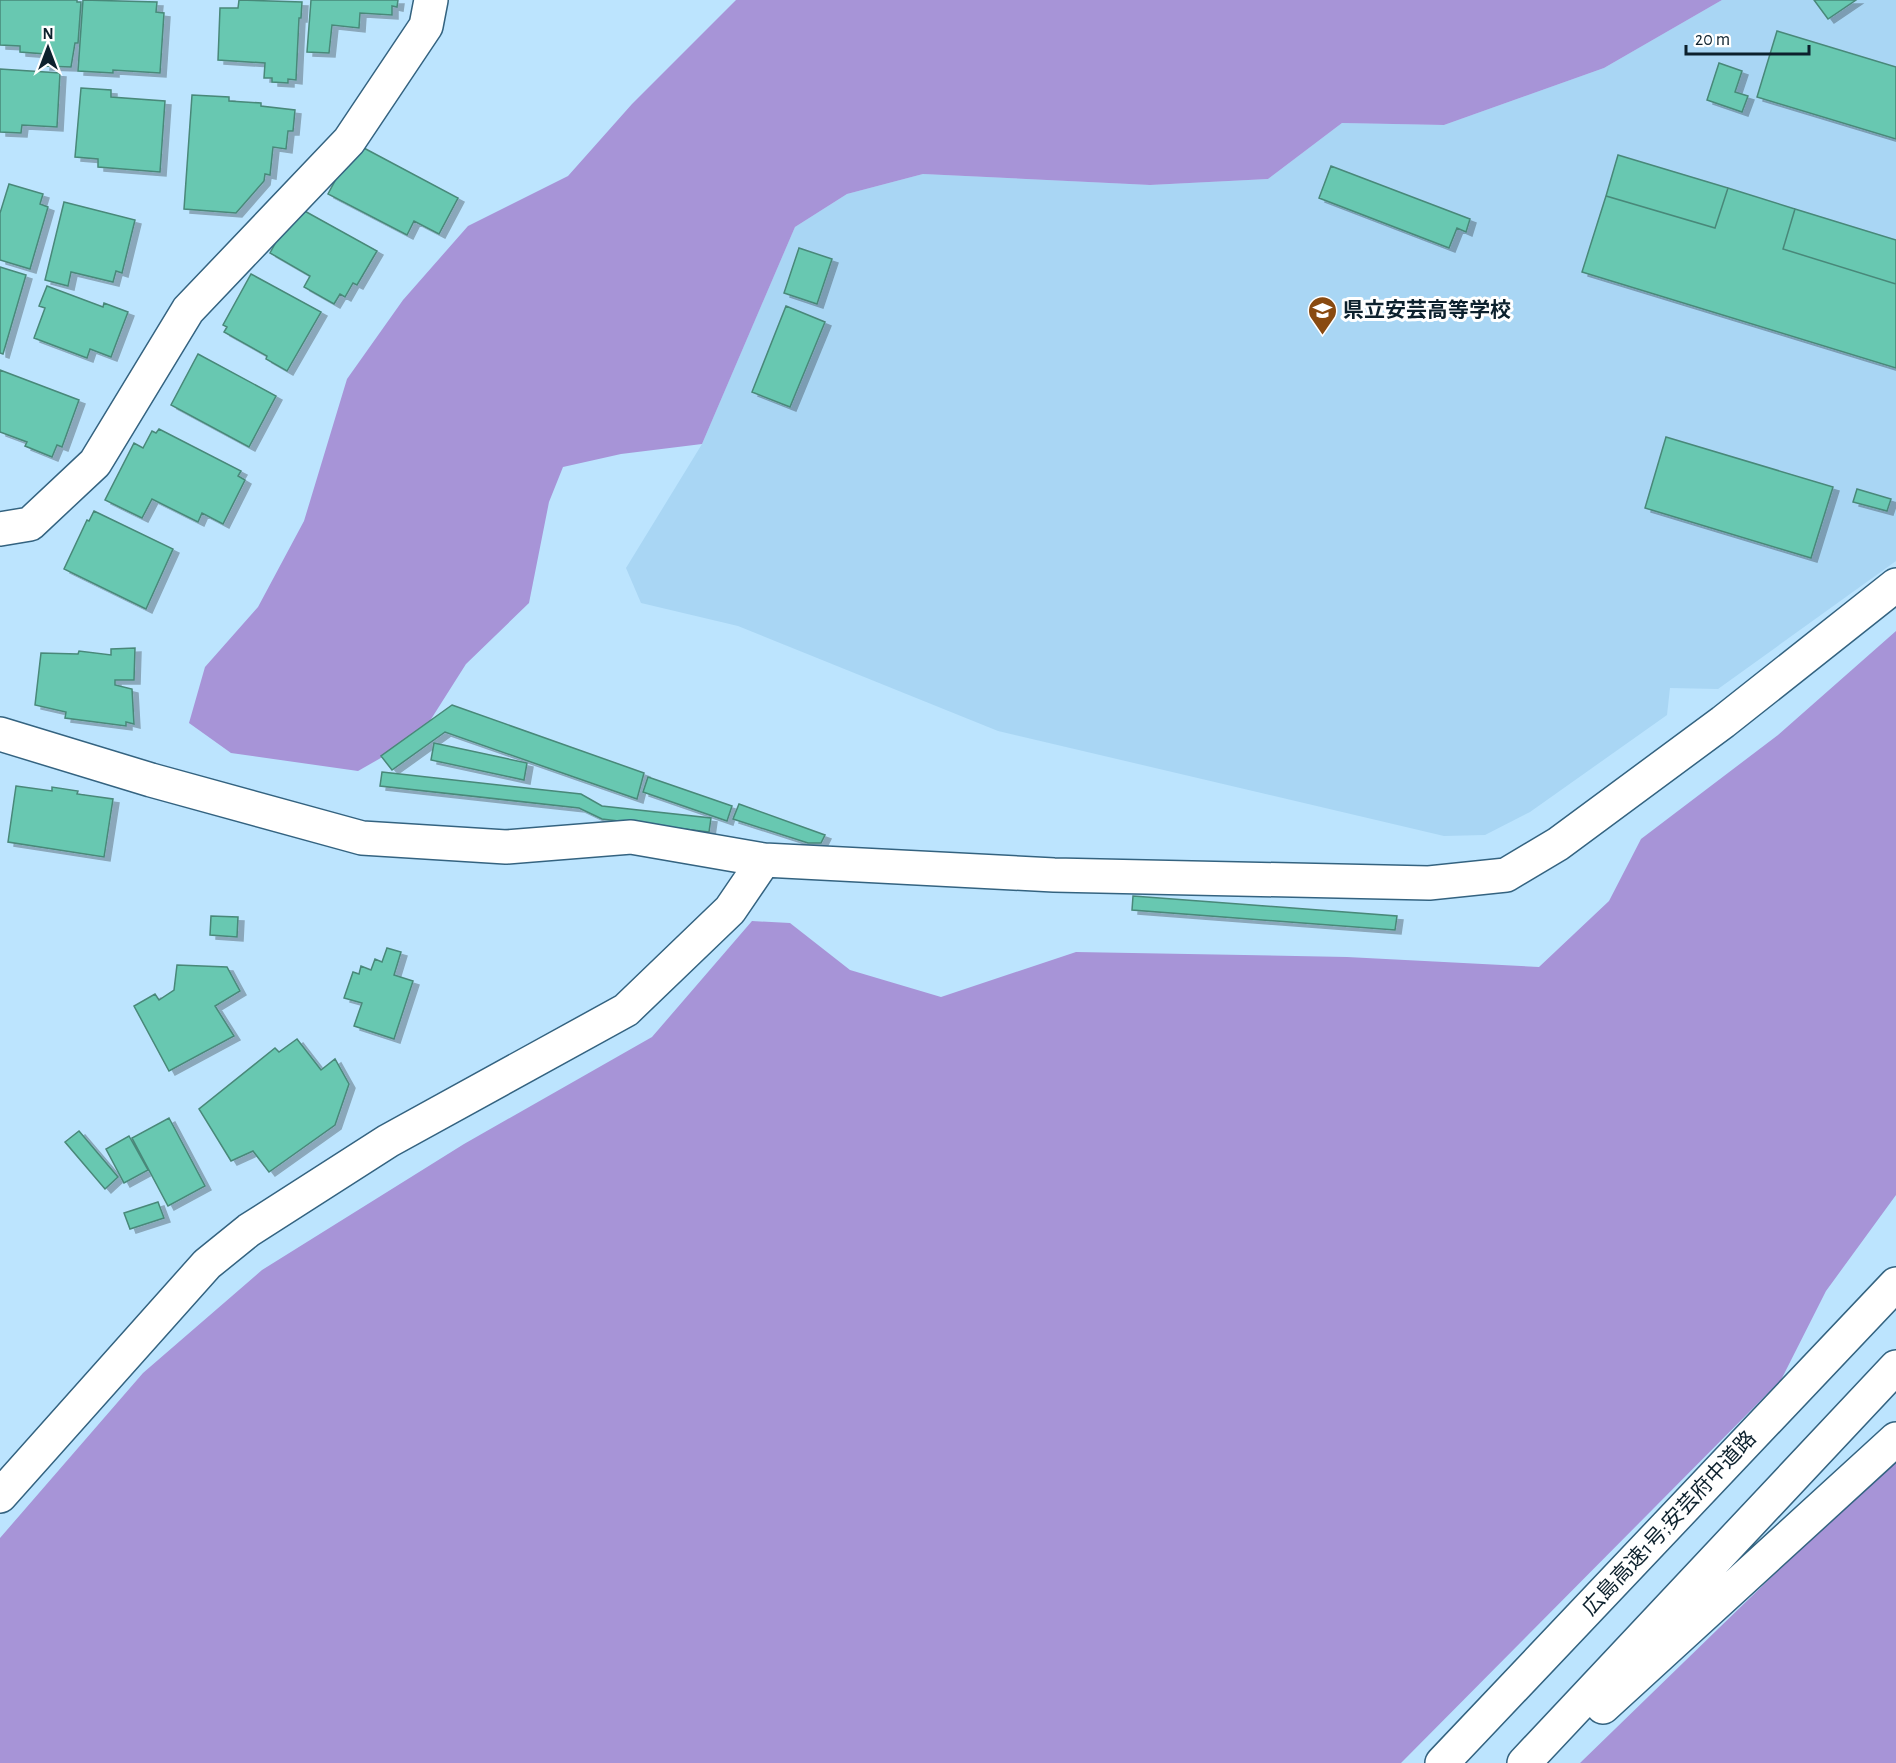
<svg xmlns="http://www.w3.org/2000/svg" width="1896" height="1763" font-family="'Alegreya Sans','Noto Sans JP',sans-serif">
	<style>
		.built { fill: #a9d6f4 }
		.forest { fill: #a794d7 }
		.building { fill: #67c8b1; stroke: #498879; stroke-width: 1.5; filter: url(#shadow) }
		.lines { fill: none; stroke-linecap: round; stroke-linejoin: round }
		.minor-casing { stroke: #346380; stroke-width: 36 }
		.motorway-casing { stroke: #346380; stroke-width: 36 }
		.minor { stroke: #fff; stroke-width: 33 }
		.motorway { stroke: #fff; stroke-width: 33 }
		.labels { text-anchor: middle; stroke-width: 6; stroke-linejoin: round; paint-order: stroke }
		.poi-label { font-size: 21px; font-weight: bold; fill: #0d212d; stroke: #fff; text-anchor: start }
		.street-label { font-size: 21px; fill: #0d212d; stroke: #fff }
	</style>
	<defs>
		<filter id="shadow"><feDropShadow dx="6" dy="4" stdDeviation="0" flood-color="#0004"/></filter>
	</defs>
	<rect width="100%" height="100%" fill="#bce4fe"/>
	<path class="built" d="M1722,0H1896V561L1718,689L1670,688L1667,715L1530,812L1485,835L1444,836L998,731L738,626L641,603L626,568L702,444L795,227L847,194L923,174L1150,185L1268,179L1342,123L1444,125L1604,68Z"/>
	<path class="forest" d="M736,0H1722L1604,68L1444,125L1342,123L1268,179L1150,185L923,174L847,194L795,227L702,444L621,454L563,467L549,502L529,603L466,664L421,735L358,771L231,753L189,723L205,667L258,607L304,521L347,379L403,300L468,226L568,176L632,104Z
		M1896,631V1195L1826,1291L1781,1380L1401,1763H0V1538L143,1373L262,1270L464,1144L652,1037L752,921L790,923L850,970L941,997L1076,952L1347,957L1539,967L1609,901L1641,839L1778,735Z
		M1896,1456V1763H1580Z"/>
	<path class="building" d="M0,0H77V2H81L78,43H75L71,67L44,66L45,54L20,52V46L0,45Z
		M83,0L157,2L156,12L164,13L160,73L113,70V73L78,71Z
		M239,0L302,2L301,18H299L296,80L288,79V83L272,82V78H264L265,63L218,60L220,8H238Z
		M311,0H398L397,7L392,6V15L360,13L359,28L332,25L329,53L307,52Z
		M1814,0H1856L1828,19Z
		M1777,31L1896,67V139L1757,97Z
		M1719,63L1742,71L1735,92L1748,96L1742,112L1707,100Z
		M0,69L60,73L57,127L22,125L21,133L0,132Z
		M81,88L111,90V97L165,101L160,172L98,167V159L75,157Z
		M192,95L229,97V101L261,103V106L295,110L293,131H288L286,149L273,147L270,175L265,174L264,181L236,213L184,209Z
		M362,147L458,198L439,234L414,221L407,235L328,194L352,149Z
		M1618,155L1728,188L1715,228L1606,196Z
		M1331,166L1470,219L1466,232L1457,228L1449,248L1319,198Z
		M9,184L43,194L40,204L48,207L30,269L0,260V213Z
		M1728,188L1795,209L1783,249L1896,284V368L1582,272L1606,196L1715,228Z
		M64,202L135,220L122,273L116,271L113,282L71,272L68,286L45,280Z
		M301,209L377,251L357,285L353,283L345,297L340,294L334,304L304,287L310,276L270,253L289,218Z
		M1795,209L1896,240V284L1783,249Z
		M799,248L832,259L817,304L784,293Z
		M0,267L26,275L3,354L0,353Z
		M251,274L321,312L287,371L266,359L267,356L224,332L227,327L223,325Z
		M47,286L103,307L104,303L128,312L111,357L90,349L87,358L34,338L45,308L39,306Z
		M786,306L825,322L790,407L752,392Z
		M198,354L276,396L249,447L171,405Z
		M0,370L79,400L62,447L57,445L52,457L25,446L27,442L0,432Z
		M159,429L241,471L238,476L245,480L223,524L202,513L198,522L152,499L142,518L105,500L134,443L143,448L152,431L156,433Z
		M1666,437L1833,487L1811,558L1645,508Z
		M1857,489L1891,499L1887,511L1853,502Z
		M94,511L173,549L146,609L64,569L87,520L89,521Z
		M135,648L134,680H115V685L132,689L134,724L126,722V726L65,718L66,712L35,705L41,653L78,654L79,651L111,655V649Z
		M452,705L644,773L637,799L445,732L392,770L381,756Z
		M434,743L527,763L524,780L431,760Z
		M382,772L581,794L602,806L711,818L709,832L602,819L579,808L380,786Z
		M648,777L732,806L727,821L643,792Z
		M16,786L52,791V787L78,791L77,794L113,799L104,857L8,842Z
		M739,804L825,835L821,843H808L733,819Z
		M1133,896L1397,916L1395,930L1132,910Z
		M211,916L238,917L237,937L210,935Z
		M387,948L401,952L394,975L413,981L394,1039L354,1026L362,1003L344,998L353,972L359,974L361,966L371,970L375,959L382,962Z
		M177,965L227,967L240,991L215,1006L234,1036L169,1071L134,1006L155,994L159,1000L174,990Z
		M297,1039L321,1070L335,1059L349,1084L335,1125L269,1172L253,1151L231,1161L199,1109L275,1048L279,1052Z
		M169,1118L205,1186L168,1206L132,1138Z
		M79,1131L118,1177L105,1189L65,1142Z
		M129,1136L148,1170L124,1183L106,1149Z
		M158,1202L164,1218L130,1229L124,1213Z"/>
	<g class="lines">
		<defs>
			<path id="minor" d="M0,529L30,524L95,463L188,310L349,141L426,26L431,0
				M0,734L151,780L362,838L506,847L631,837L764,860L1054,875L1429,883L1506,875L1558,844L1723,722L1896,585
				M0,1496L207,1264L249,1230L388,1141L626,1010L730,910L764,860"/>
			<path id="motorway" d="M1603,1707L1896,1439
				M1442,1763L1896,1284
				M1524,1763L1896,1367"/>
		</defs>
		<use href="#minor" class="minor-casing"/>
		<use href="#motorway" class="motorway-casing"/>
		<use href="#minor" class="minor"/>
		<use href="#motorway" class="motorway"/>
	</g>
	<defs>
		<symbol id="school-pin" viewBox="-11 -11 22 30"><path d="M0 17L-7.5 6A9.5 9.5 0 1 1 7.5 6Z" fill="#894a10" stroke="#fff"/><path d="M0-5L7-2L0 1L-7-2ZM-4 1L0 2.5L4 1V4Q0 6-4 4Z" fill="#fff"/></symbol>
	</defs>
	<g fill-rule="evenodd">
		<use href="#school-pin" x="1306" y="294" width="33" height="45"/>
	</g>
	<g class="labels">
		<g class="poi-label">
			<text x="1343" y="317">県立安芸高等学校</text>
		</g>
		<g class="street-label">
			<text transform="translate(1669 1523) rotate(-47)" y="7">広島高速1号;安芸府中道路</text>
		</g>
	</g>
	<g transform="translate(48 48)" stroke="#ffffff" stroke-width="4.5" paint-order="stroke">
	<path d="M0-4.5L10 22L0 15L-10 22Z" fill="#0d212d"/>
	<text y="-9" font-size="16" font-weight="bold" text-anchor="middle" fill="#0d212d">N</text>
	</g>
	<path d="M1686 45v9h123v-9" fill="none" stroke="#0d212d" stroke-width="3"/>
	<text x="1695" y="45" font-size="18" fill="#0d212d" stroke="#ffffff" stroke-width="4.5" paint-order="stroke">20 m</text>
</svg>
